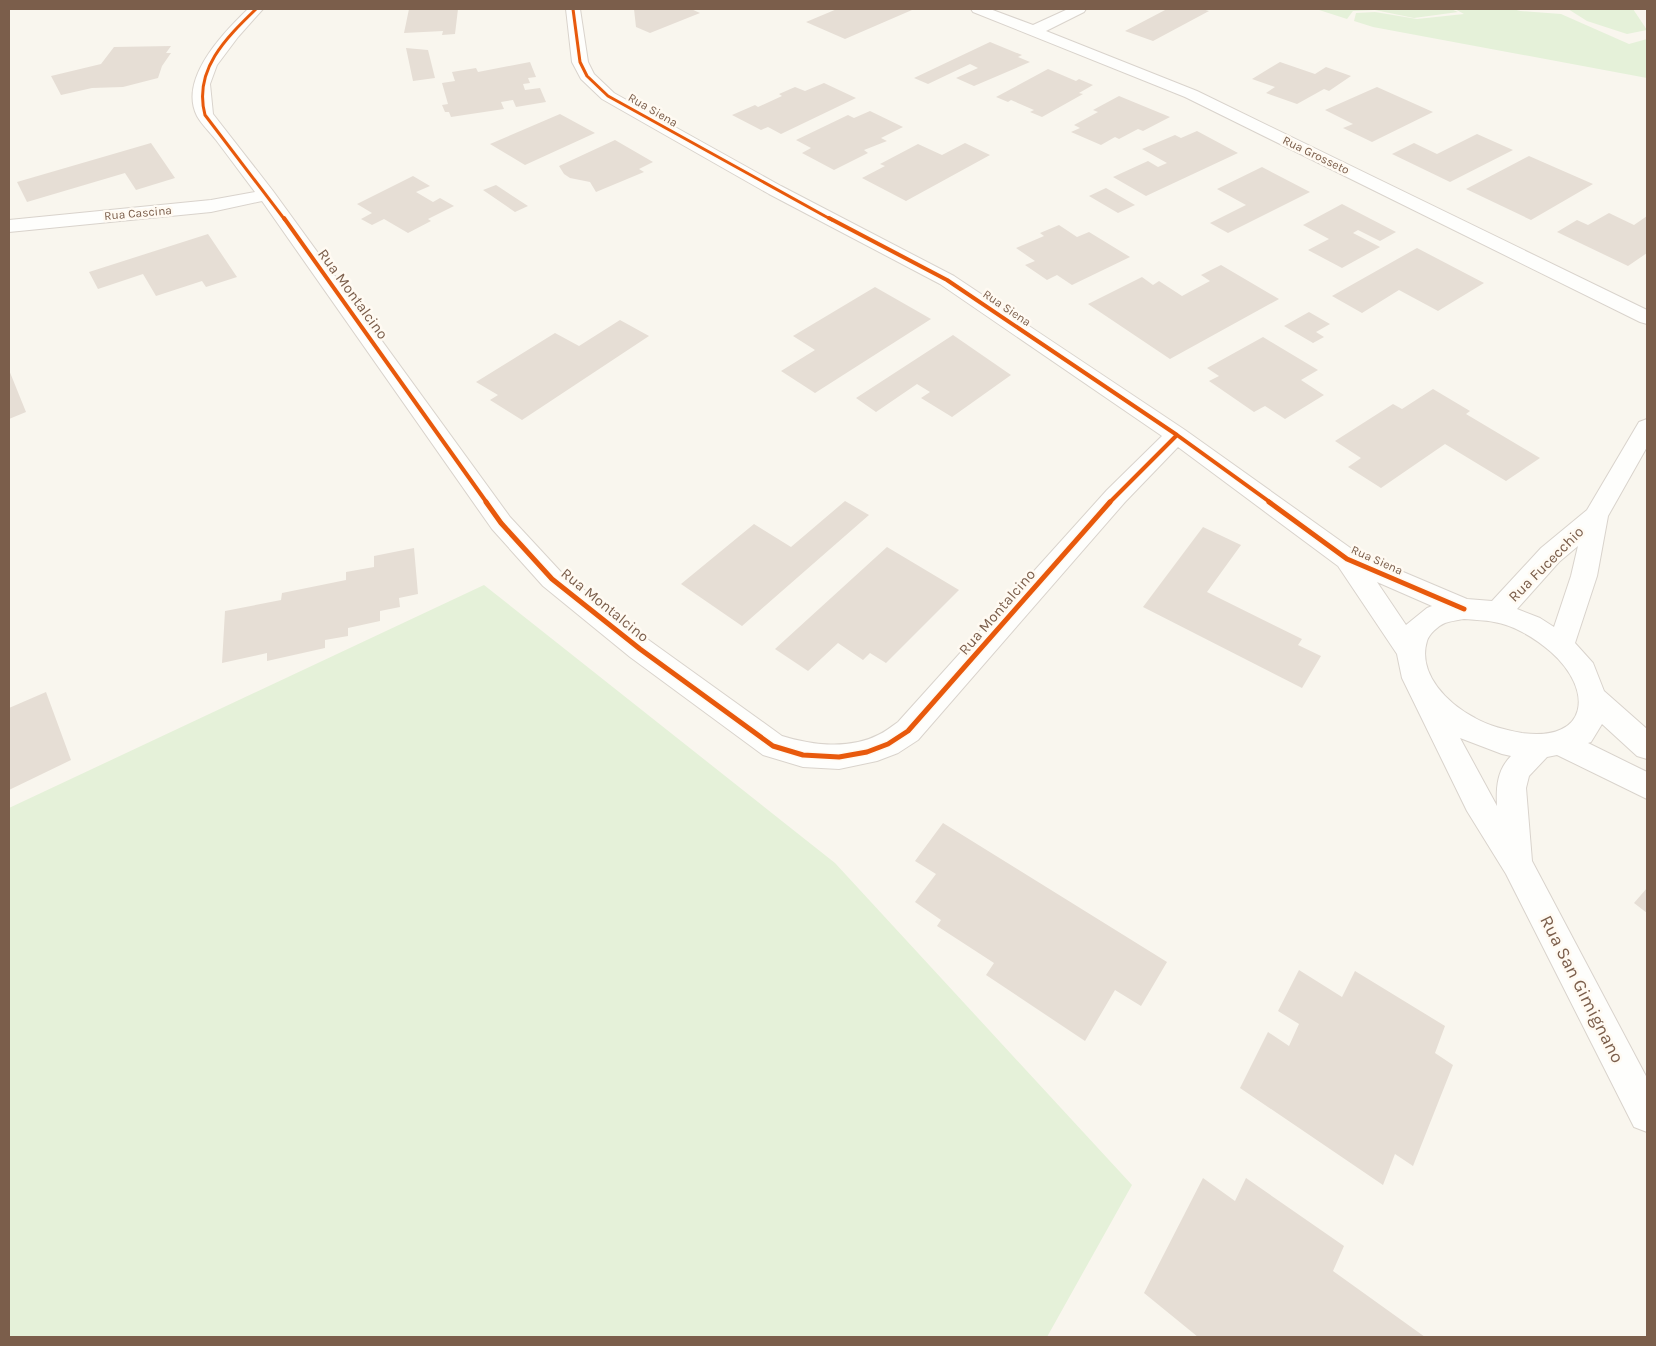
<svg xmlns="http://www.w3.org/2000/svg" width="1656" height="1346" font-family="Karla,sans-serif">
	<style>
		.green { fill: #e5f1d9 }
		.building { fill: #e6ded5 }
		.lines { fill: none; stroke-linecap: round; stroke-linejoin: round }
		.street-casing { stroke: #d9d3cc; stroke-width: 2 }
		.street { fill: #fefefc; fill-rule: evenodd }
		.cycleway-far2-casing { stroke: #fffaf2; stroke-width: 5 }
		.cycleway-far1-casing { stroke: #fffaf2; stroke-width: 6 }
		.cycleway-casing { stroke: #fffaf2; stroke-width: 8 }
		.cycleway-far2 { stroke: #e8590c; stroke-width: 3 }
		.cycleway-far1 { stroke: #e8590c; stroke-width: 4 }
		.cycleway { stroke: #e8590c; stroke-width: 5 }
		.labels { text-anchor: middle; stroke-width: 5; stroke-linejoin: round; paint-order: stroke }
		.far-street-label { font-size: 12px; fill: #7b5e4b; stroke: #fffaf2 }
		.street-label { font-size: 15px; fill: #7b5e4b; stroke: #fffaf2 }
		.near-street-label { font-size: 18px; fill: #7b5e4b; stroke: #fffaf2 }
	</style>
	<rect width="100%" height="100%" fill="#f9f6ee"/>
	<path class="green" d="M1316,9H1451L1458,12L1414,18L1375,10L1353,11L1347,19Z
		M1455,9H1513L1520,11L1561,14L1629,44L1647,39V78L1373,27L1354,21L1356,13L1375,12L1417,19L1464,14Z
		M1568,9H1633L1647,30L1627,34L1587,21Z
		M484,585L835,863L1132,1185L1047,1337H9V808Z"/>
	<path class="building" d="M409,9H458L455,34L442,35L443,31L404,33Z
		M634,9H691L700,13L650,33L636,27Z
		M837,9H909L912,10L845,39L806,22Z
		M1167,9H1202L1209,11L1153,41L1125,31Z
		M990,42L1022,55L1018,57L1030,62L974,86L956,78L978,68L970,64L928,84L914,78Z
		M171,46L166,53H171L162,66L158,78L123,87L92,88L61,95L51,76L101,64L114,47Z
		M406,48L428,50L435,78L413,81Z
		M530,62L536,77L528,78L530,83L523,84L525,90L540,88L546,102L516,107L513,100L501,102L504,109L451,117L449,112H445L442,105L448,104L442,83L455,81L452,72L476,68L478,72Z
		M1280,62L1315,74L1326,67L1351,76L1329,91L1324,89L1297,104L1266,93L1275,87L1252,79Z
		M1048,69L1076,81L1079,79L1093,85L1079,93L1083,94L1042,117L1030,112L1034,110L1011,100L1008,102L996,97Z
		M824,83L856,98L781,134L768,127L761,130L732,115L755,105L758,107L782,96L779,94L795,87L805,91Z
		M1377,87L1433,112L1372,142L1343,128L1353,124L1325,110Z
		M1119,96L1170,117L1143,131L1138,129L1119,139L1115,137L1101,145L1071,132L1080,128L1074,125L1098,112L1093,110Z
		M870,111L903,127L881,138L887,141L864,150L868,153L834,170L802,153L811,148L796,140L848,115L854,118Z
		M560,114L595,133L525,165L490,144Z
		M1197,131L1238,153L1146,196L1113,177L1148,161L1158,167L1167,163L1142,149L1175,135L1181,138Z
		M1477,134L1513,150L1450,182L1392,154L1414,143L1437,154Z
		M615,140L653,162L639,169L644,172L596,192L590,182L570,178L564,174L559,166Z
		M151,143L175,178L136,190L125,173L27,202L17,182Z
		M965,143L990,155L906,201L862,178L885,166L880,164L918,144L942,155Z
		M1529,156L1593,184L1531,220L1466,189Z
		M1262,167L1310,192L1228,233L1210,223L1246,205L1217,189Z
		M413,176L430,186L416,192L433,202L440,198L454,206L428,219L431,221L408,233L384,219L372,225L361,219L372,213L357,204Z
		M496,185L528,206L515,212L483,190Z
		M1106,188L1135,205L1118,213L1089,196Z
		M1342,204L1396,232L1380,241L1358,230L1353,233L1380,247L1342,268L1308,250L1329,239L1303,225Z
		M1609,213L1634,225L1647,216V253L1628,266L1557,232L1577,220L1588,225Z
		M1059,225L1077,237L1089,232L1130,257L1072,285L1057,275L1047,280L1025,265L1035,261L1016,248L1044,236L1040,233Z
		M208,234L237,277L206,287L202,281L156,296L143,274L98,289L89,272Z
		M1417,248L1484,283L1438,311L1399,290L1362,313L1332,296Z
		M1221,265L1279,299L1170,359L1088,304L1142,277L1153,285L1159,281L1182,296L1210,281L1201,275Z
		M875,287L931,319L815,393L781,371L815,350L793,336Z
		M1309,312L1330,324L1316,332L1324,337L1313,343L1284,326Z
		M620,320L649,336L522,420L490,400L498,395L476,382L555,333L579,346Z
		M953,335L1011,375L952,417L921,398L930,392L917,384L876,412L856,398Z
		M1263,337L1318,370L1301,380L1324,395L1285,419L1265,406L1254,412L1209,381L1219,376L1207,368Z
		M9,370L26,412L9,419Z
		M1433,389L1470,411L1466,414L1540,458L1506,481L1445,444L1381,488L1348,467L1361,458L1335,441L1393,404L1402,409Z
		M845,501L869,515L742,626L681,584L754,524L791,547Z
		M1203,527L1241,545L1207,592L1302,639L1298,645L1321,656L1302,688L1143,607Z
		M887,547L959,590L886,663L870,653L863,660L838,643L808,671L775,649Z
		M414,548L418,594L399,598L400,607L380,611V621L348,628V636L325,640V648L267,661V653L222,663L225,611L281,600L282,593L346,580V572L374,567V556Z
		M46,692L71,760L9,790V708Z
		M943,823L1167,962L1141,1006L1115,990L1085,1041L986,975L994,963L937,926L941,920L915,902L936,874L915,861Z
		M1647,888V913L1634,903Z
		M1299,970L1342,997L1355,971L1445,1026L1435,1053L1453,1065L1413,1166L1395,1154L1383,1185L1240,1088L1268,1032L1289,1046L1299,1024L1278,1011Z
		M1203,1178L1235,1201L1246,1178L1344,1246L1333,1271L1425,1337H1198L1144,1293Z"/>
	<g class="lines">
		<defs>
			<path id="street" d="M248,9H263L238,37L217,65L210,84L213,114L273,191L510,517L561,572L650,641L782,736C811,745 849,750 878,735C885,732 891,727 898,722L1107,490L1162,436L940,284L769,194L602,99L581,79L572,62L566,9H580L588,62L594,74L614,93L781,186L954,276L1185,430L1356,552L1467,599L1492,601L1541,548L1587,510L1639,422L1647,419V447L1608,516L1597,576L1575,643L1593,663L1604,691L1647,729V759L1637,756L1602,724L1591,742L1588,743L1647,772V799L1557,755L1547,757L1529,776L1526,788L1532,861L1647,1078V1132L1634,1127L1506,874L1467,811L1402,678L1397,654L1338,566L1178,447L1125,502L918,740L898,753L877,761L839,769L803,767L763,755L630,657L543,586L492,529L262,201L211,212L9,232V220L211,200L255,192C242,175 229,157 216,140C210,132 202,125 197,116C178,79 224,32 248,9ZM1578,546L1571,576L1554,627L1540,618L1517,609L1559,562ZM1377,582L1432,606L1427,608L1406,625ZM1464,619C1474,620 1485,620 1494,622C1514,625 1536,639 1551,652C1594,690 1589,742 1522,733C1506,730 1489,726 1475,718C1448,704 1417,674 1427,641C1429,634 1438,626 1445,623C1451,621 1458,620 1464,619ZM1460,738L1502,754L1511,756C1497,770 1496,788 1497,806Z
				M971,9H990L1033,25L1068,9H1086L1084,12L1046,31L1197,91L1647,310V324L1640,322L1185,97L973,12Z"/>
		</defs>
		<use href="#street" class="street-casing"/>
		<use href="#street" class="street"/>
		<defs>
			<path id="cycleway-far2" d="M256,9C226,38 193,70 205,115L285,220
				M573,9L580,62L587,76L608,96L832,220"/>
			<path id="cycleway-far1" d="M284,218L487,503
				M829,218L947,280L1177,435L1271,503
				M1109,503L1177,435"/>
			<path id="cycleway" d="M486,502L501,523L552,579L640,649L773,746L803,755L839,757L867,752L888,744L908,731L1110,502
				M1269,502L1347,559L1464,609"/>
		</defs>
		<use href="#cycleway-far2" class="cycleway-far2-casing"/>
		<use href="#cycleway-far1" class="cycleway-far1-casing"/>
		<use href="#cycleway" class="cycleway-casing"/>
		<use href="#cycleway-far2" class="cycleway-far2"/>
		<use href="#cycleway-far1" class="cycleway-far1"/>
		<use href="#cycleway" class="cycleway"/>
	</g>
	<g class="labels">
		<g class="far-street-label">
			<text transform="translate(653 110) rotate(30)" y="4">Rua Siena</text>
			<text transform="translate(1316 155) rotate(26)" y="4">Rua Grosseto</text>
			<text transform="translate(138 213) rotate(-5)" y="4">Rua Cascina</text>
			<text transform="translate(1007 308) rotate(34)" y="4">Rua Siena</text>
			<text transform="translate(1377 560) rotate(24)" y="4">Rua Siena</text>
		</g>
		<g class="street-label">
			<text transform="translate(353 294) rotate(54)" y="5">Rua Montalcino</text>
			<text transform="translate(1546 564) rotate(-45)" y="5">Rua Fucecchio</text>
			<text transform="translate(605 605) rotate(39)" y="5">Rua Montalcino</text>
			<text transform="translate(997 612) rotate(-49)" y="5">Rua Montalcino</text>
		</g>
		<g class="near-street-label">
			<text transform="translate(1582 989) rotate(63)" y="6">Rua San Gimignano</text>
		</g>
	</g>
	<rect width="1656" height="1346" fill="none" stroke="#7b5e4b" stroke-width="20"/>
</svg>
